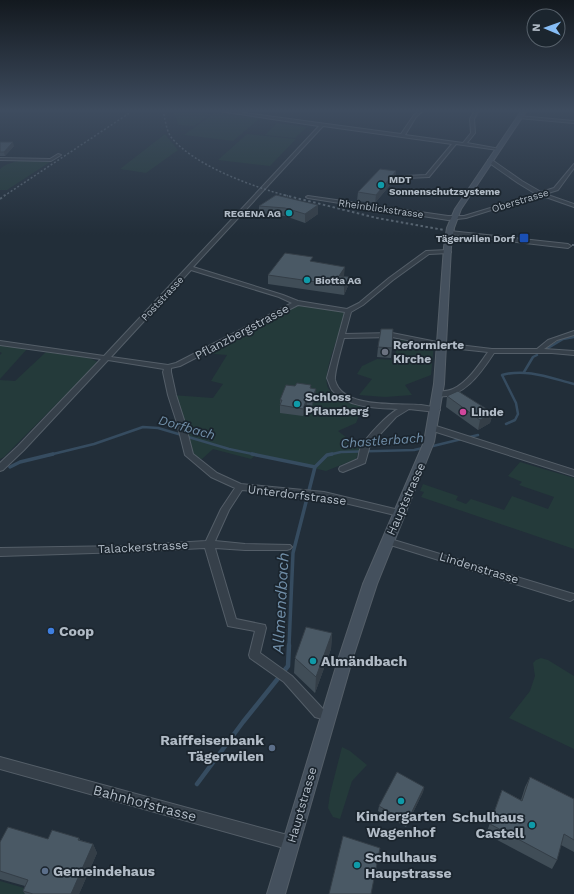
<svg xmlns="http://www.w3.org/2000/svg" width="574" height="894" font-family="'Work Sans',sans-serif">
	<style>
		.green { fill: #243a3a }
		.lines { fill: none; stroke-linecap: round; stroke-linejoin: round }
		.stream-far2 { stroke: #364c60; stroke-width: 2.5 }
		.stream-far1 { stroke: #364c60; stroke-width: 3.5 }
		.stream { stroke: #364c60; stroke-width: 4.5 }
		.street-casing { stroke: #545e68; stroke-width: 2 }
		.secondary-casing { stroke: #545e68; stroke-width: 2 }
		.street { fill: #36404a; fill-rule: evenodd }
		.secondary { fill: #44505d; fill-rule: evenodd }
		.rail-far1 { stroke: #586571; stroke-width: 1.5; stroke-dasharray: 2 2; stroke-linecap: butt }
		.rail { stroke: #586571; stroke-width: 2; stroke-dasharray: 2.5 2.5; stroke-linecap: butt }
		.wall { fill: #404d57 }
		.shaded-wall { fill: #343e47 }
		.building { fill: #4a5965; stroke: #343e47 }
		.culture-dot { fill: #0f9aa8; stroke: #1b252e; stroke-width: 1.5 }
		.transit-dot { fill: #1a4fb4; stroke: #1b252e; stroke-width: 1.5 }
		.worship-dot { fill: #6b7280; stroke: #1b252e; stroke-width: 1.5 }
		.hotel-dot { fill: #d1479c; stroke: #1b252e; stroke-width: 1.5 }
		.shop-dot { fill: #3f7fe0; stroke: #1b252e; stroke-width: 1.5 }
		.service-dot { fill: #5c6f8a; stroke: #1b252e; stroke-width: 1.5 }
		.labels { text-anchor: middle; stroke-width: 3.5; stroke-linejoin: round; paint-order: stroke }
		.far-poi-label { font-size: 10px; font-weight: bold; fill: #b1bbc6; stroke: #1b252e; text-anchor: start }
		.far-street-label { font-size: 10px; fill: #b1bbc6; stroke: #1b252e }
		.street-label { font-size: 12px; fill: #b1bbc6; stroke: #1b252e }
		.poi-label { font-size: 12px; font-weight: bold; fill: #b1bbc6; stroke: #1b252e; text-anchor: start }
		.water-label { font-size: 13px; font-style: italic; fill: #718fa9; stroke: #1b252e }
		.near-poi-label { font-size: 14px; font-weight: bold; fill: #b1bbc6; stroke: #1b252e; text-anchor: start }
		.near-street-label { font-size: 14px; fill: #b1bbc6; stroke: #1b252e }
		.near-water-label { font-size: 16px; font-style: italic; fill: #718fa9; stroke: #1b252e }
	</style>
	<rect width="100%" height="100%" fill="#222e39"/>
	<path class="green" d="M179,110L211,114L194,126L179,125L174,114Z
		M214,113L260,118L233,141L184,135Z
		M277,123L307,127L295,138L265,135Z
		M165,134L178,150L146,173L120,169Z
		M247,134L296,139L270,166L218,160Z
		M21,160L50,162L7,190H0V169C6,163 13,163 21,160Z
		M297,303L348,311C342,326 321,374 328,388C334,398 350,402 360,405L361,411L356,423L338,431L360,448L356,459L326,471L256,455L251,459L213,449L202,459L189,455L172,395L213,398L223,384L211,381L227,355L202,353Z
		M397,338L434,344L431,375L405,385L412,395L385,397L359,395L372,379L357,374L362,366L377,359L395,360Z
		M0,345L27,349L0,379V355L2,353L0,352Z
		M46,352L89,358L98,362L4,457L0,459V380L15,381Z
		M520,462L574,478V549L421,497L424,492L420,491L423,484L458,496L456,500L466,504L471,499L504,510L512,496L548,509L554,497L519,485L522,482L508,476Z
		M541,658L548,660L574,676V749L509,718L530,691L535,676L533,663L536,660Z
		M342,747L350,751L367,765L352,781L340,819L333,817L328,808L330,794Z
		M0,881L31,890L29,894H0Z"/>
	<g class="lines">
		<path class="stream-far2" d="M548,348L563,339L574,337
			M524,372L533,357L537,355
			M506,424L515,420L518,414L516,403L502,375C527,368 550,378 574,384
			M429,447L478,435
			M49,455L94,444L143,427L158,428L229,449L257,455
			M328,455L341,452L414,450L423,448"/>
		<path class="stream-far1" d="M252,454L315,467
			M10,467L20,462L53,454
			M315,467L327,455L332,454
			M289,646L293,553L315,467"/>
		<path class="stream" d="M197,784L243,722L288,666L289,645"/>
		<defs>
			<path id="street" d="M213,110H223L401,134L414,115L420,110H424L416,117L405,135L463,143L471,133L470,119L475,110H479L474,119L475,133L467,143L500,149L498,150L456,144L429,177L407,178H405V176L426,175L452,144L323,126L193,267L283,295L298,301L347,309L359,303L389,278L426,251L448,250L451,252L450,253L429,254L393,280L363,305L351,312L345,334L392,333L442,343L492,349H537L548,340L574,331V335L557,340L544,349L574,351V355L552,353H494C481,373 462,401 434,396L433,394L434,392C440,391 447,392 453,389C467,383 479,365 488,352L442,347L392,337L344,338C342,346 334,373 335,380C342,409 398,403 421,405C427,406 433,407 439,408L440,410L436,412L409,409L396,417L370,445L365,463L343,472L340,471L339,469L340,467L358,459C359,455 359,451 361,447C367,436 387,415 398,409C378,408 347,408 332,390C330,387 329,382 327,378L345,312L298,305L180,366L171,368V372L176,395L185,423L193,454L217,473L241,484L324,492L399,510L402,511L403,513L402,515L399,516L324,498L242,490L229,510L215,541L245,544L290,545L292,547L290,549L287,550H245L215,548L236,619L265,625L266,628L260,653L292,676L323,709L333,712L335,716L333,720L329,721L315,717L284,682L250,658L249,655L255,631L228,626L205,548L124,552L0,556V548L124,546L206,541L221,509L235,488L211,477L185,455L177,423L168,395L163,372L164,369L108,360L24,450L3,470L0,471V463L18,446L101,359L0,345V341L104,356L319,126ZM191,270L279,297L292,303L176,363L168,365L111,357Z
				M519,116L574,121V123L518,118Z
				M58,154L61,155L51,161L0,160V158L50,159Z
				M488,160H492L522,181L541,192L554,188L574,164V168L558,190L545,194L574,204V207L540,195L466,218L448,220L308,198L306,197L308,196L448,216H464L536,194L518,183L488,162Z
				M450,231L568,244L571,246L568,248L448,234V232Z
				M430,426H436L574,470V476L430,430L429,428Z
				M387,538L570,593L574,594V599L570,601L384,543L382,541L384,539Z
				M0,757L291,836L296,838L298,843L296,848L291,850L0,769Z"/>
			<path id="secondary" d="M522,110H527L461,209L454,228L451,247L444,384L434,442L377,584L353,657L285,894H267L339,657L363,584L424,442L434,384L444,247L447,228L455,209Z"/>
		</defs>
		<use href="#street" class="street-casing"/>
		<use href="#secondary" class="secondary-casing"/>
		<use href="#street" class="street"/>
		<use href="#secondary" class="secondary"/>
		<path class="rail-far1" d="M163,110C165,118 166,130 171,137C193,165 253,187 288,196
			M4,196L134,110"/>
		<path class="rail" d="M284,195L377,218L444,230
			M0,199L5,195
			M572,245H574"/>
	</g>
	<path class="wall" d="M0,142L14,146L5,156H0Z
		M396,171L395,179L375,203L357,201L358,192Z
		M318,205V214L305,223L285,216L259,214V206Z
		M313,262L344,276V277L348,286L344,295L268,284V275Z
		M378,347L392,348L391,358L377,357Z
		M311,385V389L315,397L312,406L307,405L303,416L280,413V400L295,386Z
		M447,396L493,413L490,423L478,430L446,407Z
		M332,633L331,649L315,693L294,673L295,658Z
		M530,777L574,799V852L561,845L557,860L552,869L486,834L502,790L521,800L525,787Z
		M424,787L423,792L406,827L378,811L379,806Z
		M79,838L80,840L93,844L97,853L79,894H25L23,891L25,886L0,879V842L48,839Z"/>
	<path class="shaded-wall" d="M13,142L14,146L5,156L4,152Z
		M396,171L395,179L375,203L376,195Z
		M318,205V214L305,223V214Z
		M345,267L344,276L339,285V276Z
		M349,277L348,286L344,295V286Z
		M316,389L315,397L312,406V398Z
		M307,398V405L303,416V409Z
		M493,413L490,423L478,430L480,420Z
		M332,633L331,649L315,693L316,677Z
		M424,787L423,792L406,827L407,822Z
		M93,844L97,853L79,894H71Z"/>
	<path class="building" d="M0,142H13L4,152H0Z
		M380,169L396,171L376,195L358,192Z
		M276,195L318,205L305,214L285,208L259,206Z
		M285,253L313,257L310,261L345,267L339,276L349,277L344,286L268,275Z
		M381,329H393L392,348L378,347Z
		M297,383L311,385L310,388L316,389L312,398H307L303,409L280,405L282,400H280L286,385L295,386Z
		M458,391L493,413L480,420L447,396Z
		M306,627L332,633L316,677L295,658Z
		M397,772L424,787L407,822L379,806Z
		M530,777L574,799V840L564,834L557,860L490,824L502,790L522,801Z
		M8,827L48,839L52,830L79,838L78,840L93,844L71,894H33L23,891L28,880L0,871V842Z
		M343,836L380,848L371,894H329Z"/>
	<linearGradient id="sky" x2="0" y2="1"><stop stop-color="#13191f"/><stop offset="0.47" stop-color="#3e4c5f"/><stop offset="1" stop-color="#3e4c5f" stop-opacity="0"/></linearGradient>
	<rect width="574" height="235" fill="url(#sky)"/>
	<g class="culture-dot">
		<circle cx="381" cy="185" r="4"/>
		<circle cx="289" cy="213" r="4"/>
		<circle cx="307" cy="280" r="4"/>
		<circle cx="297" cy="404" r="4"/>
		<circle cx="313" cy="661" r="4"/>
		<circle cx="401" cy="801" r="4"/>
		<circle cx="532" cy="825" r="4"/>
		<circle cx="357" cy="865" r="4"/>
	</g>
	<rect class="transit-dot" x="519" y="233" width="10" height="10" rx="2"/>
	<circle class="worship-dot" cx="385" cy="352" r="4"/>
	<circle class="hotel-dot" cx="463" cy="412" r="4"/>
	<circle class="shop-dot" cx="51" cy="631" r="4"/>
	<g class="service-dot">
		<circle cx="272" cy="748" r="4"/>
		<circle cx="45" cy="871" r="4"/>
	</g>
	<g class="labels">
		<g class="far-poi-label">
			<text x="389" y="183">MDT<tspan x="389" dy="12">Sonnenschutzsysteme</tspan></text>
			<text x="281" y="217" text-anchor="end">REGENA AG</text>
			<text x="515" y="242" text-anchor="end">Tägerwilen Dorf</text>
			<text x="315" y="284">Biotta AG</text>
		</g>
		<g class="far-street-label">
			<text transform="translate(520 200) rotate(-17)" y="4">Oberstrasse</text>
			<text transform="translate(381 208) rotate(8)" y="4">Rheinblickstrasse</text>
			<text transform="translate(162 298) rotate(-47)" y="4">Poststrasse</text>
		</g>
		<g class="street-label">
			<text transform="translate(242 332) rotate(-28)" y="4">Pflanzbergstrasse</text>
			<text transform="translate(297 495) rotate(7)" y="4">Unterdorfstrasse</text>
			<text transform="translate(406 499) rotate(-66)" y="4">Hauptstrasse</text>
			<text transform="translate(143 547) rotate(-3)" y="4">Talackerstrasse</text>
			<text transform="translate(479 568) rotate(17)" y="4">Lindenstrasse</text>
			<text transform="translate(302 805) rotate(-74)" y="4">Hauptstrasse</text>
		</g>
		<g class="poi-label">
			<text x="393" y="349">Reformierte<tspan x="393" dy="14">Kirche</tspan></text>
			<text x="305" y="401">Schloss<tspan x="305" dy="14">Pflanzberg</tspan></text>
			<text x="471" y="416">Linde</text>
		</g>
		<g class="water-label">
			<text transform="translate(187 427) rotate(16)" y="5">Dorfbach</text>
			<text transform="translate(382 440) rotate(-4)" y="5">Chastlerbach</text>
		</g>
		<g class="near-poi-label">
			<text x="59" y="636">Coop</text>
			<text x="321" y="666">Almändbach</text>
			<text x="264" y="745" text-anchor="end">Raiffeisenbank<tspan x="264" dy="16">Tägerwilen</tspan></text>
			<text x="401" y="821" text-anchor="middle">Kindergarten<tspan x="401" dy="16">Wagenhof</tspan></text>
			<text x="524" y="822" text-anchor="end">Schulhaus<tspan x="524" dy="16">Castell</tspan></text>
			<text x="365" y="862">Schulhaus<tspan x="365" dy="16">Haupstrasse</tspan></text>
			<text x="53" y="876">Gemeindehaus</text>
		</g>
		<g class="near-street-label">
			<text transform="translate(145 803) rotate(15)" y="5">Bahnhofstrasse</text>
		</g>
		<g class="near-water-label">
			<text transform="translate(280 603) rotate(-87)" y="6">Allmendbach</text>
		</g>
	</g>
	<g transform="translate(546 28) rotate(272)"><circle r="19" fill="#1b252e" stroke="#57616b"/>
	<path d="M0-3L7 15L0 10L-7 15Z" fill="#86bdf5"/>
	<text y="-6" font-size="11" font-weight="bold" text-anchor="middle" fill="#b1bbc6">N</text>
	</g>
</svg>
